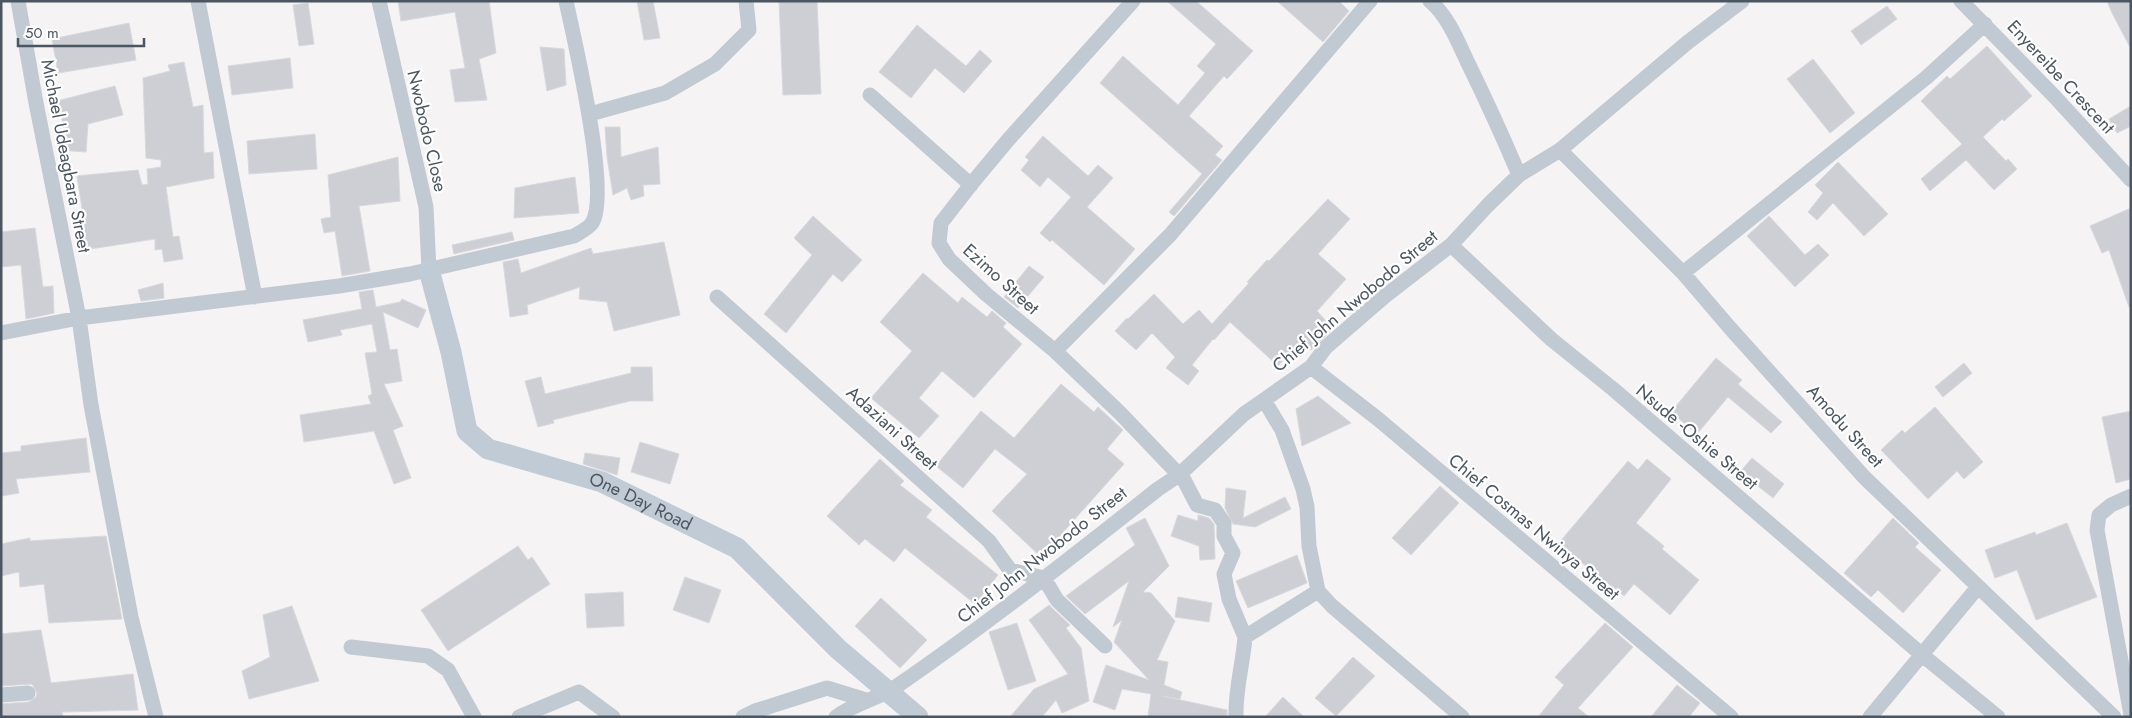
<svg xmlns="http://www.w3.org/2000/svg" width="2132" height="718" font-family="Jost,sans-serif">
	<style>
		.building { fill: #cdcfd5; stroke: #d7d9de }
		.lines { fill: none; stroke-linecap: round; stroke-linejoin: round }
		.street { stroke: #c1cad2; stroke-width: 15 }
		.secondary { stroke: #c1cbd6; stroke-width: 21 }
		.labels { text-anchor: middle; stroke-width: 4.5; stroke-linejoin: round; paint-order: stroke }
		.street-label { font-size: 18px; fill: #4a5661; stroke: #fff }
	</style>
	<rect width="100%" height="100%" fill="#f5f3f3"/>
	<path class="building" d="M398,1H489L496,53L479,59L487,100L455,102L450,70L465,68L455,12L401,21Z
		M637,1H653L660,38L644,40Z
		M779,1H817L821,94L783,95Z
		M1167,1H1196L1253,51L1227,79L1224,76L1189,116L1223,146L1215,155L1222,160L1174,216L1169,212L1202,174L1100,83L1123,56L1178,105L1205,73L1197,66L1216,44Z
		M1277,1H1339L1349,11L1323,42Z
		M2107,1H2131V49L2112,13Z
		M308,3L314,44L299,46L293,5Z
		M1887,6L1897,19L1861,45L1851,31Z
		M129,23L136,60L58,73L52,39Z
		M917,25L966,66L980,50L992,61L964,93L935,68L911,98L879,72Z
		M1987,46L2032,96L2004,121L2002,119L1983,137L2006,161L2008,159L2017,169L1994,190L1966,160L1930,191L1921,179L1962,144L1921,101L1947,76L1950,79Z
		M540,47L564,49L566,85L547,91Z
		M290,58L293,88L232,95L228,66Z
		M1813,59L1855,113L1830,133L1787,79Z
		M184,62L193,107L203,105L204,153L213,152L214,178L166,187L173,237L179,236L183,259L164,262L162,249L155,250V239L84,250L83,215L77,176L138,170L142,185L148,184L147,169L161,167V160L146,158L143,78L170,71L168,65Z
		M115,86L123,115L88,124L86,152L59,150L60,135H66L57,101Z
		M2131,106V126L2117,133L2109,119Z
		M605,127H620L621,157L658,147L660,184L643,185L644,196L631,200L627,188L613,195L607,157Z
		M315,134L317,169L249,174L247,141Z
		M1043,136L1088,176L1098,165L1113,178L1087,207L1135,249L1104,285L1052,240L1050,242L1040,233L1071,197L1048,177L1040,187L1021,170L1029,160L1025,157Z
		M398,157L400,201L359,206L370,271L342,276L335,231L324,233L321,219L331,217L328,175Z
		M1838,162L1888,214L1864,236L1833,203L1817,220L1808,212L1823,193L1815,185Z
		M575,177L579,213L514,218L515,188Z
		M1328,199L1350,219L1318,254L1346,279L1317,311L1333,329L1311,350L1301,340L1278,366L1230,322L1214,340L1213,339L1192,365L1199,371L1188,385L1166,368L1175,357L1152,333L1136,350L1115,331L1127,318L1128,319L1154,294L1183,324L1199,310L1212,324L1249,283L1247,282L1267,260L1269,261Z
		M2131,208V307H2129L2109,250L2102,253L2090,226Z
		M813,216L862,260L842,282L833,274L786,333L764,314L812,255L794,238Z
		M1769,216L1805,255L1818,244L1829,255L1795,287L1747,236Z
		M35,228L43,287L53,286L54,313L26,319L21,265L1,267V232Z
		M512,232L514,240L454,254L452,245Z
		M664,242L680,315L614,331L607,302L579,299L580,287L527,305L528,314L510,317L503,262L518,259L521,273L591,248L593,254Z
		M1029,266L1044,277L1018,308L1004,297Z
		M923,273L958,303L962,297L987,317L992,311L1006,323L1003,327L1022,344L974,398L942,371L919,398L939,416L919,438L871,398L912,351L880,322Z
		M163,283L164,298L141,301L138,290Z
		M373,290L376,307L400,302L402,299L426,310L418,328L383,312L390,350L397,349L402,381L384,384L403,426L393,430L411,478L394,484L374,431L304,442L300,415L371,404L368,396L372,394L365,353L377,352L372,324L340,330L342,335L308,342L303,320L362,309L359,292Z
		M1716,358L1742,380L1738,384L1782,422L1771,433L1728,397L1697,434L1671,412Z
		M1964,363L1972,373L1943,397L1935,387Z
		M631,367H652L653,401H630L553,420L554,423L538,427L525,381L541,377L545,394L631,373Z
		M1061,384L1094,412L1098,407L1123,430L1107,449L1124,464L1041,557L992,511L1027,474L995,449L963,488L936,466L981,411L1014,438Z
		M1318,396L1351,423L1302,446L1296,409Z
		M1935,407L1983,462L1964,479L1957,471L1928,499L1881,450L1902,430L1905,433Z
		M2131,411V479L2116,483L2102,417Z
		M86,438L90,472L16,479L19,493L2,496L1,453L21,451V446Z
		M640,442L679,454L670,484L631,472Z
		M585,453L620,458L617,475L583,464Z
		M1752,458L1784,484L1773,498L1740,472Z
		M880,459L904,481L900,485L932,510L926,517L998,575L975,604L905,548L894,562L865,539L859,545L827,516Z
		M1647,459L1671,479L1636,523L1664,546L1662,549L1699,580L1670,615L1634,584L1624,596L1558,544L1628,461L1638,470Z
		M1440,486L1459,503L1411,555L1392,538Z
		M1226,488L1246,491L1243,518L1285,497L1291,509L1255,527L1233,524L1225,508Z
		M1178,515L1198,521V515L1209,518L1214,524L1215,559L1200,560L1199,546L1171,536Z
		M1145,518L1169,566L1143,592L1151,593L1175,621L1157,660L1168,662L1164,685L1182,692L1180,699L1162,696L1227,710V717H1148L1151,694L1122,689L1115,710L1093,702L1106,665L1149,680L1114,642L1122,620L1113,627L1129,581L1085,614L1066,596L1135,545L1126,528Z
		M1893,518L1919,543L1915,547L1941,570L1903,613L1878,590L1871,597L1844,573Z
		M2067,523L2097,597L2036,620L2017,570L1995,578L1985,550L2035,532L2036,535Z
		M106,536L122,619L49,623L44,584L20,587L19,572L1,576V544L30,538V541Z
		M518,546L528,560L532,557L550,584L448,651L421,610Z
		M1297,555L1307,583L1248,608L1236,581Z
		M685,577L721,590L709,623L673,610Z
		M623,592L624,626L587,628L585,594Z
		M1178,597L1212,603L1209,622L1175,617Z
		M881,598L927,640L900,668L855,626Z
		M1049,605L1070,625L1066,628L1081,648L1089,701L1062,713L1056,700L1042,717H1010L1034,689L1068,674L1029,620Z
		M292,606L319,681L249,699L242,671L270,657L263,615Z
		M1017,623L1036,681L1008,690L989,632Z
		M1605,623L1633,647L1578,708L1589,717H1538L1564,685L1555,677Z
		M41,630L51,683L133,674L138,710L62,712L63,717H1V704L29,702L36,697L37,693L32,684L1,686V634Z
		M1353,657L1375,676L1336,716L1315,698Z
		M1677,685L1700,703L1689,717H1651Z
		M1283,697L1304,717H1265Z"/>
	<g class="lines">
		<path class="street" d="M18,1L36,103L79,318L91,405L131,617L156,717
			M198,1L255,297
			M379,1L426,207L429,270
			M1133,1L1008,140L973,182L941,223L939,243L949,259L986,294L1055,351L1120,413L1184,480L1197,505L1215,510L1224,523V536L1233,553L1224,574L1229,599L1245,637
			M1430,1C1448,16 1458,42 1468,63C1486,100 1503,137 1519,175
			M1961,1L2055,97L2131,180
			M870,95L971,185
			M590,114L665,93L715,64L749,30L746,1
			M1560,150L1683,273L1730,328L1864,477L2114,717
			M1451,245L1551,339L1613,389L1921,654L1998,717
			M1683,273L1927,77L1985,24
			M717,297L989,541L1010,570L1044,578L1057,600L1105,646
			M1,333L79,318L339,286L410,274L574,236C579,233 589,228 592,223C611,194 574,39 566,1
			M1055,351L1170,235L1370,1
			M1311,367L1378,419L1731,717
			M1264,400L1282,430L1303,489L1307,507L1309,546L1318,591L1332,606L1462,717
			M2131,496L2111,505L2099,515L2097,530L2131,715
			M351,647L428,656L448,670L474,717
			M1,695L28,693
			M519,717L579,692L613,717
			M743,717L755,711L827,688L866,700
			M836,717C855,703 878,699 897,686C987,624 1072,557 1158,489L1179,475L1244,414L1311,367L1326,347L1385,296L1451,245L1488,205L1519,175L1560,150L1688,42L1742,1
			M1236,717C1235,690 1243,664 1245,637L1318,591
			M1870,717L1978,587"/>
		<path class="secondary" id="s1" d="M429,270L451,352L467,431L488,449L602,482L737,548L838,649L918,717"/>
	</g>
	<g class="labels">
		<g class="street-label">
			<text transform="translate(2061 77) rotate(47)" y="6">Enyereibe Crescent</text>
			<text transform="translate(427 131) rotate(77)" y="6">Nwobodo Close</text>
			<text transform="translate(66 156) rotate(79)" y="6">Michael Udeagbara Street</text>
			<text transform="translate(1001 279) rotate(42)" y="6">Ezimo Street</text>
			<text transform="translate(1355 301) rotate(-40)" y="6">Chief John Nwobodo Street</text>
			<text transform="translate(1845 426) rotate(48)" y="6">Amodu Street</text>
			<text transform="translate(892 428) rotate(42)" y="6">Adaziani Street</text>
			<text transform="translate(1697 437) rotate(40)" y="6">Nsude -Oshie Street</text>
			<text dy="6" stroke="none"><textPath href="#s1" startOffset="355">One Day Road</textPath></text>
			<text transform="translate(1534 527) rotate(40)" y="6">Chief Cosmas Nwinya Street</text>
			<text transform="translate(1042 555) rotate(-38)" y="6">Chief John Nwobodo Street</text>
		</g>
	</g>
	<rect width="2132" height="718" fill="none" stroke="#4a5661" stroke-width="5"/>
	<path d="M18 38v8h126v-8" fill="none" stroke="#4a5661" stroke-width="2.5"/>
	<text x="25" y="38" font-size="15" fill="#4a5661" stroke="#ffffff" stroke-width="4" paint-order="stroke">50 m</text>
</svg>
